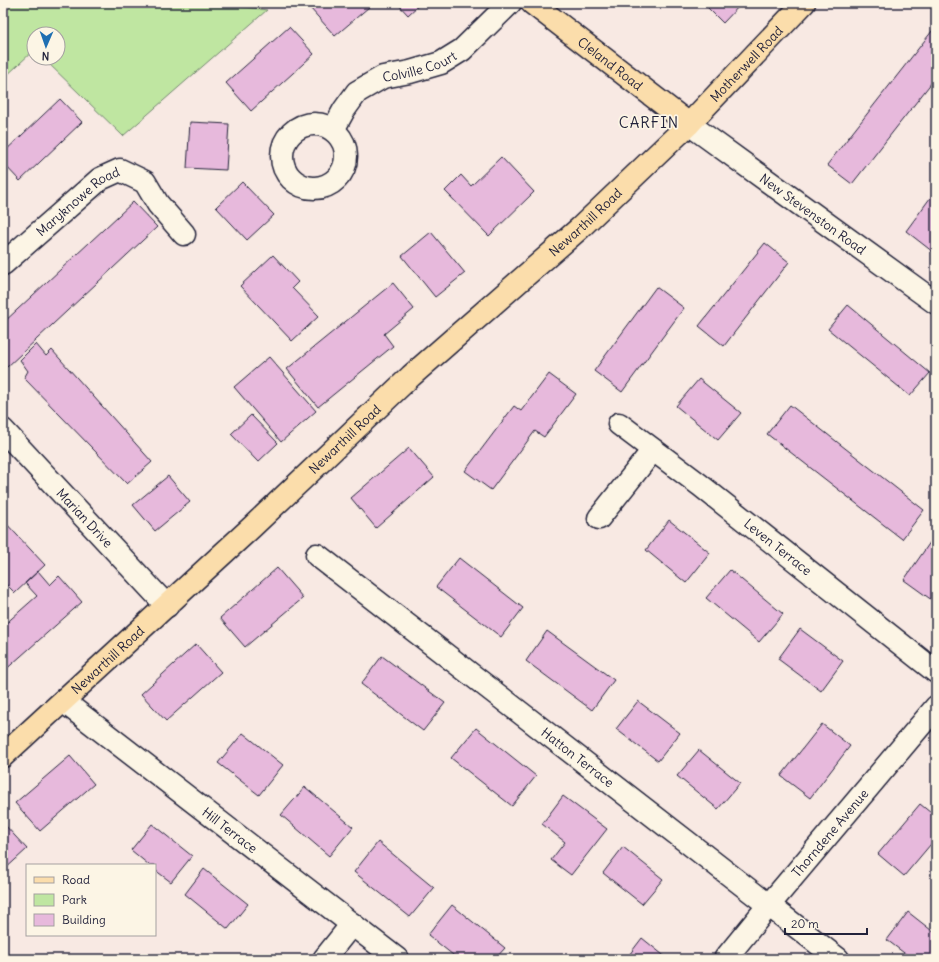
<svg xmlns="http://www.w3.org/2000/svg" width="939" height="962" font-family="Delius,sans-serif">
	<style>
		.green { fill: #bfe6a1; stroke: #70846e }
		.building { fill: #e7b9dc; stroke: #22223b }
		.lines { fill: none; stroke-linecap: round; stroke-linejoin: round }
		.minor-casing { stroke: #22223b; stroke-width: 25 }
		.major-casing { stroke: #22223b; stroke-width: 25 }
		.minor { stroke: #fcf5e5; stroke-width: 22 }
		.major { stroke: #fbddab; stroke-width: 22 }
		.labels { text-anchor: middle; stroke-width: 3.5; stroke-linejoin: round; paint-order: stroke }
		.street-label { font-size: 13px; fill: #22223b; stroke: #fcf5e5 }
		.quarter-label { font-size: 15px; letter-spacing: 1px; fill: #22223b; stroke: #fcf5e5 }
	</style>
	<rect width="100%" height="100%" fill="#f8e9e3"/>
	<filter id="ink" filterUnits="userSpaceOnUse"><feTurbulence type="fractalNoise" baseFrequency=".025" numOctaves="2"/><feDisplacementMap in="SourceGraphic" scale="8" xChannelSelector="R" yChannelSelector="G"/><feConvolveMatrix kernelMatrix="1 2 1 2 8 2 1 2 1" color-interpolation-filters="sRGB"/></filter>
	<g filter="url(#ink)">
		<path class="green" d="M3,3H217L267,10L123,136L43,58H58V34H34V50L3,79Z"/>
		<path class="building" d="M316,3H365L369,7L335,36L310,8Z
			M397,3H421L408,15Z
			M703,3H742L723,23Z
			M936,26V77L852,184L827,165Z
			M289,27L314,54L251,111L226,83Z
			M60,99L82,122L20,181L3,163V153Z
			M190,122L229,124L226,170L187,168Z
			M501,157L534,192L489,236L445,191L461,175L471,186Z
			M242,182L274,215L247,240L216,207Z
			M936,190V248L933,252L906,231Z
			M133,202L157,227L7,367L3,363V323Z
			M431,232L465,273L435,297L402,256Z
			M765,243L789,262L724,346L699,326Z
			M273,255L298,282L292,288L319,316L292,341L240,286Z
			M393,283L414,309L384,334L393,346L318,407L287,369Z
			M656,287L684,308L622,392L594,371Z
			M848,305L930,373L910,396L828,329Z
			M36,344L46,356L52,350L152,462L127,484L24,378L28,371L20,360Z
			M269,357L316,411L281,442L234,387Z
			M549,374L576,394L544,437L535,431L491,490L465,471L514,406L521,411Z
			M699,379L741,413L718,440L676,406Z
			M790,405L924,510L902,539L767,434Z
			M251,415L278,443L258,462L231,434Z
			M409,448L434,477L376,528L351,498Z
			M168,476L190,502L155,531L133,505Z
			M3,520L45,565L15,593L3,581Z
			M669,520L710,553L686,583L646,550Z
			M933,538L936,541V603L904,580Z
			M459,558L523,608L501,637L436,587Z
			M277,568L303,598L245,647L220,618Z
			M730,570L783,614L759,642L706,598Z
			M38,571L50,585L59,576L82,602L3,672V626L37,596L25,583Z
			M800,629L843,661L821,691L778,659Z
			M547,631L614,680L592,710L526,661Z
			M196,644L221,672L166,721L141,694Z
			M382,656L445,703L423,731L361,684Z
			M638,701L680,733L658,761L616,729Z
			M822,724L850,746L810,798L781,776Z
			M476,728L536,776L512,806L451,758Z
			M243,733L283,765L259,795L218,763Z
			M699,750L740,783L718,809L677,776Z
			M70,756L94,784L40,831L15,803Z
			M305,787L353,827L329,856L281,815Z
			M563,796L607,829L571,875L551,860L565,842L542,824Z
			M920,804L936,817V838L904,876L878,854Z
			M3,823L27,849L3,871Z
			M152,824L192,856L171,882L155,870V865H149L131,850Z
			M378,842L434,888L410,917L354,872Z
			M623,847L663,879L642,904L603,873Z
			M204,869L248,904L228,929L185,894Z
			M452,905L505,948L495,959H458L428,935Z
			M908,912L936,934L935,959H912L887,940Z
			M642,938L668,959H626Z"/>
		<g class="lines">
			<defs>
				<g id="minor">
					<path id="s1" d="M689,124L936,303"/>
					<circle cx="314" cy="156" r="32"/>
					<path id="s2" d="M333,130L344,110L357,92L383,77L410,72L441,63L462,50L510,3"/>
					<path id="s3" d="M3,264L100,179L120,170L145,182L158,204L184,234"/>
					<path id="s4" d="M619,424L700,485L936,672"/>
					<path id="s5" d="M3,430L167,606"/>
					<path d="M599,518L653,450"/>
					<path id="s6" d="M317,555L838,959"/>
					<path id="s7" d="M63,701L397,959"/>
					<path d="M324,959L352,924"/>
					<path id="s8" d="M725,959L769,905L936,707"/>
				</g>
				<g id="major">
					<path id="s9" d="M532,3L689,124"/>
					<path id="s10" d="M3,756L253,526L411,376L580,228L689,124L804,3"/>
				</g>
			</defs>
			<use href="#minor" class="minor-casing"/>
			<use href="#major" class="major-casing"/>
			<use href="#minor" class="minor"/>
			<use href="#major" class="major"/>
		</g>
	</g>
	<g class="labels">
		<g class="street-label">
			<text dy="5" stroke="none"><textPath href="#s10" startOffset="1016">Motherwell Road</textPath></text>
			<text dy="5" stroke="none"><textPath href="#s9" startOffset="99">Cleland Road</textPath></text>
			<text dy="5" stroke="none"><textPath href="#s2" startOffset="113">Colville Court</textPath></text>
			<text dy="5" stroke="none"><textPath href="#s3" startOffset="98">Maryknowe Road</textPath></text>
			<text dy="5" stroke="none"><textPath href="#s1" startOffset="153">New Stevenston Road</textPath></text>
			<text dy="5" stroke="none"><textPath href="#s10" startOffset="790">Newarthill Road</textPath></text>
			<text dy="5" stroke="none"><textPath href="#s10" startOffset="466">Newarthill Road</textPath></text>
			<text dy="5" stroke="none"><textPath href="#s5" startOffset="120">Marian Drive</textPath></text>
			<text dy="5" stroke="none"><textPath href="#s4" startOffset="201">Leven Terrace</textPath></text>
			<text dy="5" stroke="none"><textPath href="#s10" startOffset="142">Newarthill Road</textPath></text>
			<text dy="5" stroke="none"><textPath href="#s6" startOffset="330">Hatton Terrace</textPath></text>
			<text dy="5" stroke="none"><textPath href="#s7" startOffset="211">Hill Terrace</textPath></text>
			<text dy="5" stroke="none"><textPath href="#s8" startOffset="164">Thorndene Avenue</textPath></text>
		</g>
		<g class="quarter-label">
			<text x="649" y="128">CARFIN</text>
		</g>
	</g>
	<rect width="939" height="962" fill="none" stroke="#fcf5e5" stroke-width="16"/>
	<rect x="8" y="8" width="923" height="946" fill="none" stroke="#22223b" stroke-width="1.5" filter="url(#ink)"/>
	<rect x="26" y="864" width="130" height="72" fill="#fcf5e5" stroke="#a5a1a1"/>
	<rect x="34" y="877" width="20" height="6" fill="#fbddab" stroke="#a5a1a1"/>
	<text x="62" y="884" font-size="12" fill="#22223b">Road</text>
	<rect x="34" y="894" width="20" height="12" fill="#bfe6a1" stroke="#a5a1a1"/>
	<text x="62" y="904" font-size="12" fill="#22223b">Park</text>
	<rect x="34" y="914" width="20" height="12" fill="#e7b9dc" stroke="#a5a1a1"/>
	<text x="62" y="924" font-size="12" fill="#22223b">Building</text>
	<g transform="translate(46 46) rotate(182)"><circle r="19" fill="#fcf5e5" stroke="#a5a1a1"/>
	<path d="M0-3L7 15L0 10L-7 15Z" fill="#1f6fb2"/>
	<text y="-6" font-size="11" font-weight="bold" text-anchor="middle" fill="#22223b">N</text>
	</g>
	<path d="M785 928v6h82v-6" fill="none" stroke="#22223b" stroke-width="2"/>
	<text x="791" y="928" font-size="12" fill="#22223b" stroke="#fcf5e5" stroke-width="3" paint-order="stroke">20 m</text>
</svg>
